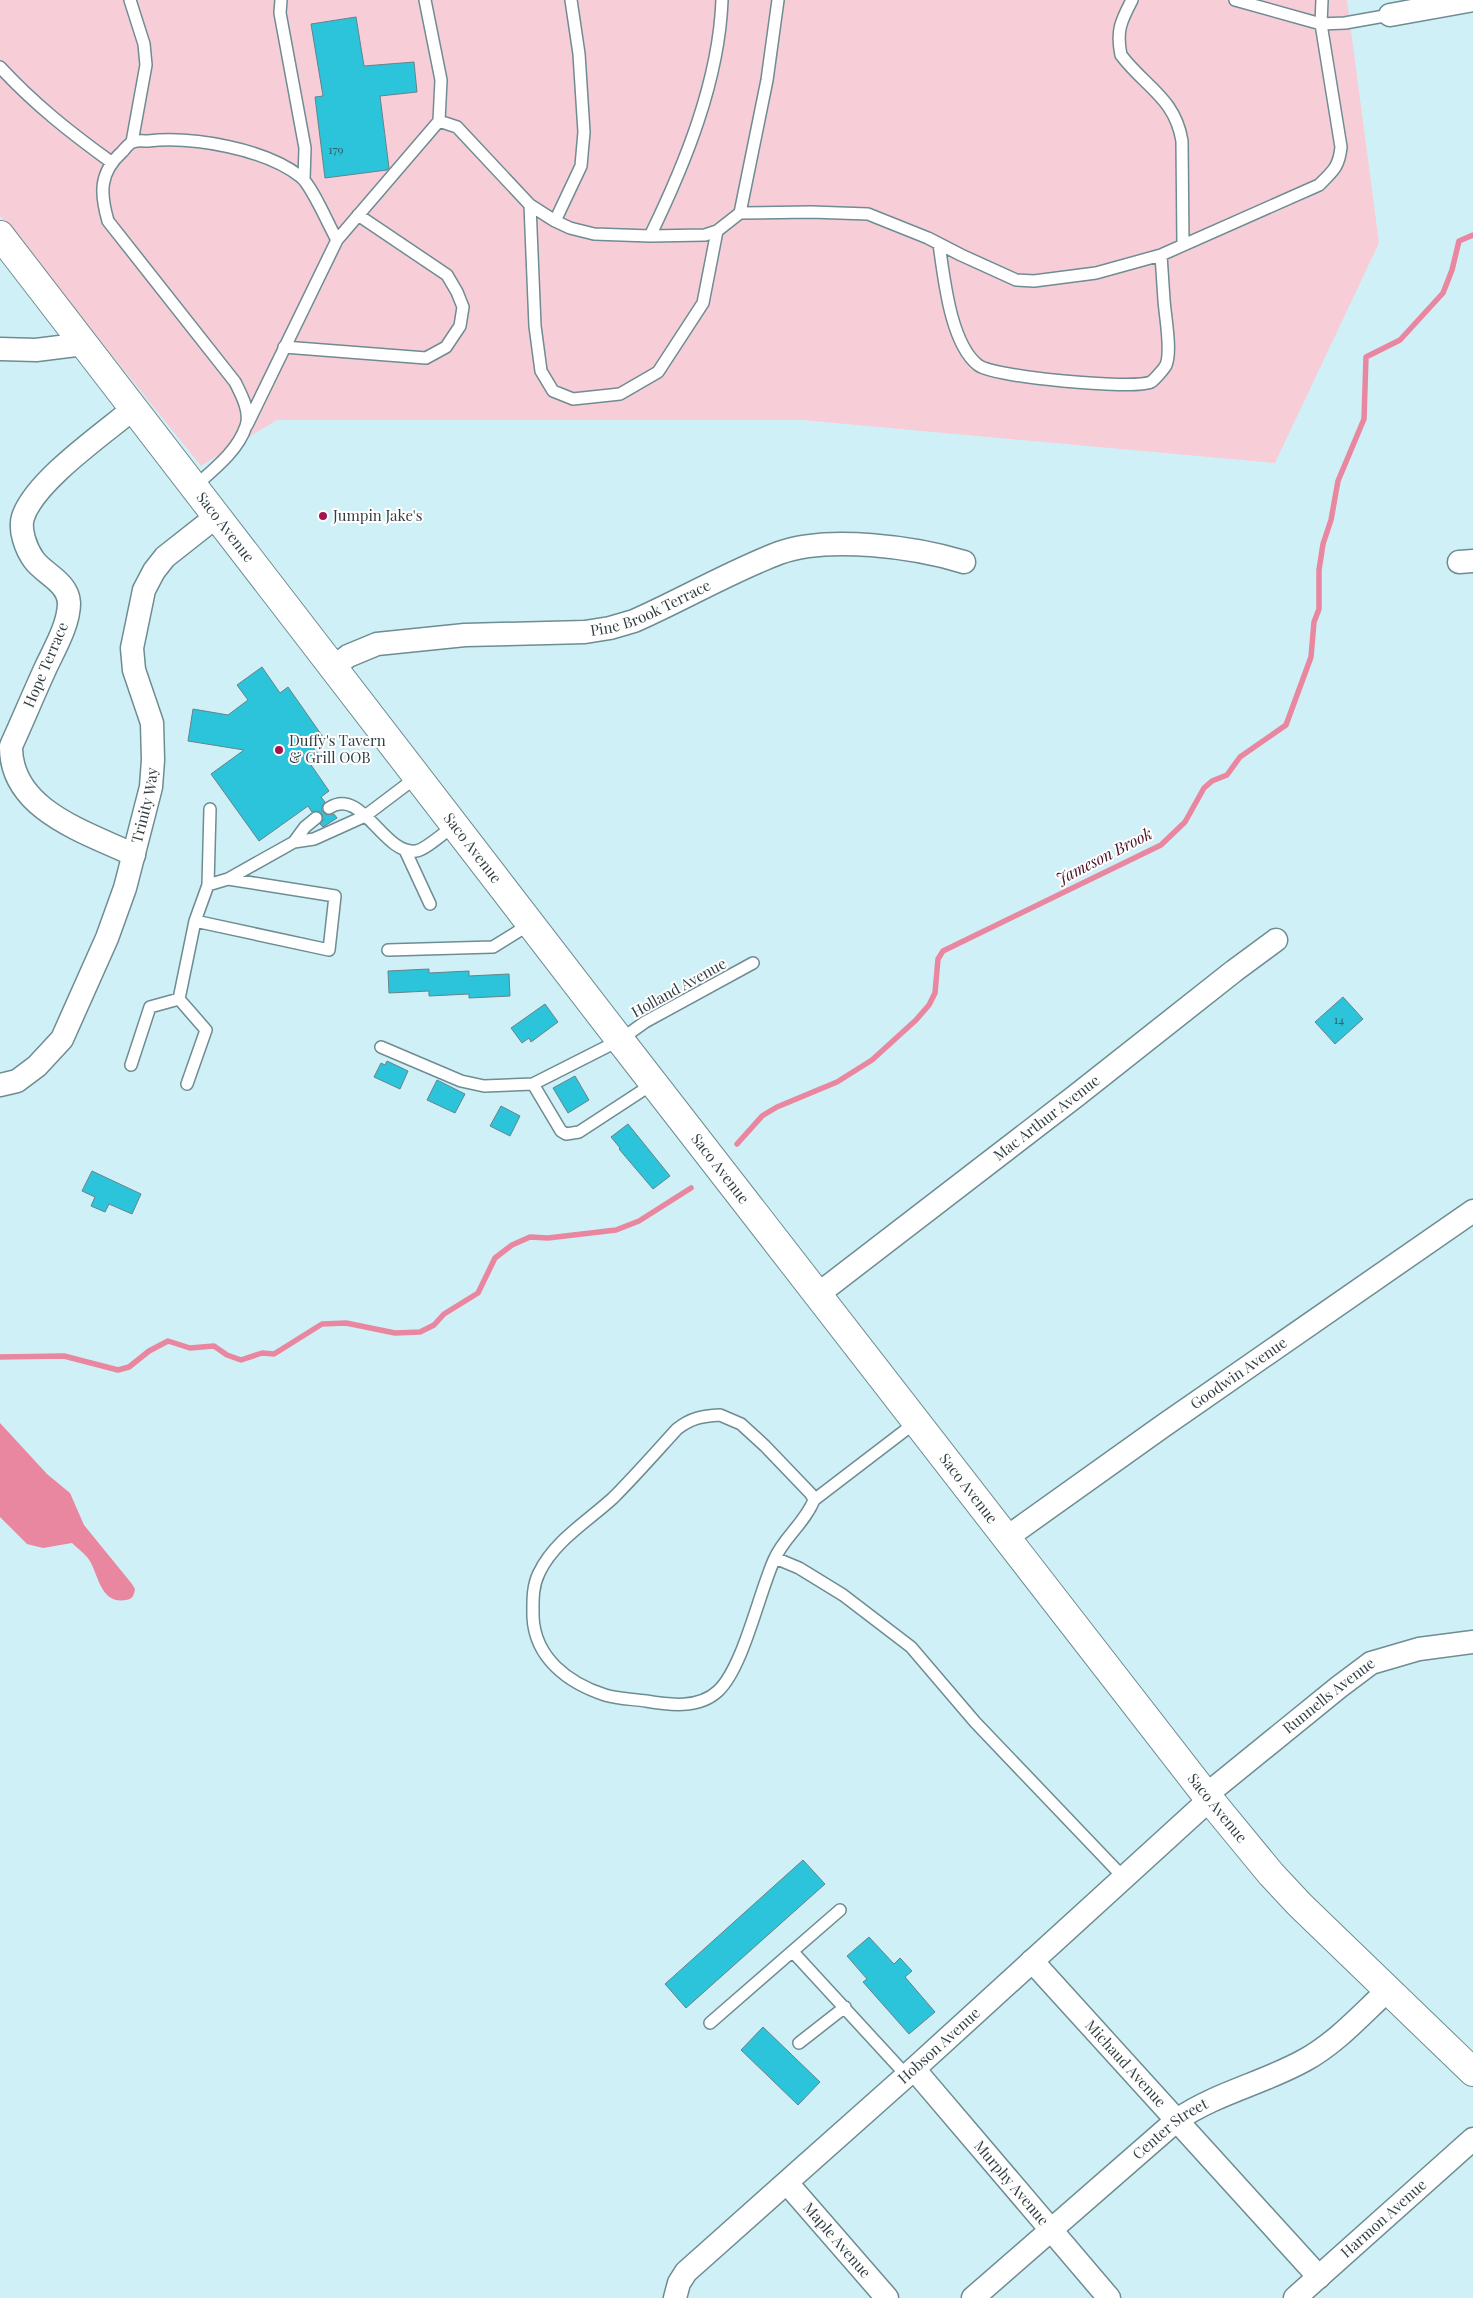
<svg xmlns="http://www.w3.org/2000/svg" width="1473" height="2298" font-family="'Playfair Display',serif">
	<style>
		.green { fill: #f7ced7 }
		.water { fill: #ea87a0 }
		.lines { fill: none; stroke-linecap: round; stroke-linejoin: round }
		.stream { stroke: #ea87a0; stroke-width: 5.5 }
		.building { fill: #2bc4db; stroke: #668389 }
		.service-casing { stroke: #6e8c92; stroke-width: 14 }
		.minor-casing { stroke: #6e8c92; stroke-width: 25 }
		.primary-casing { stroke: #6e8c92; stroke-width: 30 }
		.service { stroke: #fff; stroke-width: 11 }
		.minor { stroke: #fff; stroke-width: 22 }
		.primary { stroke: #fff; stroke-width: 28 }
		.poi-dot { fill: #a6134f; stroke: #fff; stroke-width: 2 }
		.labels { text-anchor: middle; stroke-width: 4; stroke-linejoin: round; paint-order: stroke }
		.number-label { font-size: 12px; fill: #306068 }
		.poi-label { font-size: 15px; fill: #323f42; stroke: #fff; text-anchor: start }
		.street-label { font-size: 15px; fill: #323f42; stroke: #fff }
		.water-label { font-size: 16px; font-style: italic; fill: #4d1125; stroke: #fff }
	</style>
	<rect width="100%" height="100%" fill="#d0f0f7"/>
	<path class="green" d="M0,0H1347L1379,243L1275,463L802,420H277L201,466L0,216Z"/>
	<path class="water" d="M0,1423L47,1474L70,1493L84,1525L132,1584L135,1589C134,1595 133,1599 126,1600C102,1604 99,1579 91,1563C87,1555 78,1549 72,1543L43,1548L27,1544L0,1517Z"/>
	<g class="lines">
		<path class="stream" d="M737,1144L762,1116L777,1107L837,1082L872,1060L916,1020L929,1005L935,993L938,959L943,951L1161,845L1185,822L1204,788L1212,781L1227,775L1240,757L1286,725L1311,657L1314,622L1319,609V570L1323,544L1331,520L1338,481L1364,419L1366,357L1400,340L1443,293L1452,270L1459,241L1473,235
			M0,1357L64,1356L118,1370L129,1367L149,1351L168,1341L190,1348L214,1346L227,1355L241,1360L262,1353L274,1354L322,1324L346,1323L395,1333L420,1332L434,1325L444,1314L478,1293L495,1258L512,1245L530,1237L548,1238L616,1230L639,1221L691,1188"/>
	</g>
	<path class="building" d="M356,17L364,66L414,62L417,92L380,96L389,168L387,170L325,178L315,97L323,96L311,24Z
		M262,667L280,693L288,687L323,737L311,745L319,755L309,762L329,791L321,797L325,802L322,806V811L327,815L334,814L337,818L323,827L320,824L323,820L322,814L318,811L312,812L308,806L259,841L211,774L244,750L188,741L193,709L228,715L248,700L237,685Z
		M429,969V973L469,971V976L509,974L510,996L469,998V994L429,996V991L389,993L388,971Z
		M1343,997L1363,1019L1335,1044L1315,1022Z
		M545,1004L558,1022L531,1042L529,1038L522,1043L511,1028Z
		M387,1061L408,1071L400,1089L374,1077L381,1063L385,1065Z
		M575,1076L589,1100L568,1113L553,1088Z
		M437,1080L465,1094L455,1113L427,1100Z
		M501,1106L520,1116L510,1136L490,1126Z
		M628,1124L670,1176L653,1189L619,1149L620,1148L611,1137Z
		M92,1171L141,1194L132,1214L109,1204L105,1212L91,1206L95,1197L82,1191Z
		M803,1860L825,1884L686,2008L665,1984Z
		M869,1937L894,1964L900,1958L912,1971L905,1977L935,2012L909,2034L863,1982L867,1979L847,1956Z
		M763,2027L820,2082L798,2105L741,2050Z"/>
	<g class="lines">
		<defs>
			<path id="service" d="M130,0L144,44L146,65L132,142
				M281,0L280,13L305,148L304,179
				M425,0L441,80L439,121
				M1132,0C1121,21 1116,31 1121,55C1145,87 1175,98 1182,141L1183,245
				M1235,0L1321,24L1322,0
				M0,67C34,104 71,133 111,162
				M530,205L535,326L541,371L553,391L573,399L620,394L658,372L703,303L717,231
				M740,213L767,80L778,0
				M555,221L581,166L584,132L579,54L571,0
				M650,236C685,164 719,81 722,0
				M337,240L439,121L457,127L530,205L555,221L570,228L594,234L650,236L705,235L717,231L740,213L811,212L868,214L928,238L961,255L1016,280L1034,281L1096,273L1161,255L1319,185C1333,171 1339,167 1341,147L1321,24L1345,23L1390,15
				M939,244C944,277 950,343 978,365C993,377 1133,390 1151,382C1154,380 1164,369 1166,365C1172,351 1165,316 1164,300C1163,285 1162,270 1161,255
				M284,347L426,358L446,347L460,326L463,307L457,292L447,275L358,215
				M194,487C213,470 238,451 246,426C251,412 241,394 235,382L108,221C100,193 99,173 122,152C125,149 129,143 133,142C137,140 144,141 148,141C193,136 266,149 301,177C312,186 329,226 337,240L247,425
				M329,808C362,786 383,855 416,851C425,850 446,831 455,825
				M294,842L305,827L316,818
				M405,850L430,904
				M208,885L210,809
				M195,921L329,950L335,896L228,879
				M388,950L493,947L530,924
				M179,999L195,921L208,885L228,879L294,842L314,839L365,816L418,776
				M381,1047L461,1081L484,1086L533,1084L561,1131L566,1134L579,1132L654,1083
				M131,1065L150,1007L179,999L206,1030L187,1084
				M533,1084L620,1040L645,1022L753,963
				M720,1415L741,1424L765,1446L811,1494L814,1500C805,1523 783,1538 774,1560C759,1593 743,1668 718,1691C699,1709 669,1705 646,1701C633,1699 618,1699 605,1695C568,1683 535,1658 533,1617C533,1602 532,1587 539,1573C554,1541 588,1521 613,1498C635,1476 656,1452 677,1429C691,1418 702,1416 720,1415Z
				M814,1500L916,1422
				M775,1558L799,1568L843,1595L911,1647L975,1722L1124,1878
				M793,1952L907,2076
				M710,2023L840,1910
				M799,2043L845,2007"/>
			<g id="minor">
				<path d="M1390,15L1473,0"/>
				<path d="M0,349L36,350L84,344"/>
				<path d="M133,409C103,434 35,481 23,517C19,530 26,549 34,560C44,574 68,582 69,603C69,624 55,648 46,667C34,693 23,720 11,746C10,810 86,832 134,855"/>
				<path d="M1459,562L1473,561"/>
				<path id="s1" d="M333,668L348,656L377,644L465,635L585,632L610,628L634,621C682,600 729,572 779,553C828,535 915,547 964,562"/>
				<path id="s2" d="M0,1085L17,1081L37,1066L62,1039L107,938L125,888L151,787L153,760L152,723L134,670L132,648L144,590L154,571L165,557L217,516"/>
				<path id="s3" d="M817,1295L1077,1095L1234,971L1276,940"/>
				<path id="s4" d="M1006,1538L1163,1426L1473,1211"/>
				<path id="s5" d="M1206,1795L1339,1687L1371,1663L1419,1649L1473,1642"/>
				<path id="s6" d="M1032,1961L1319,2277"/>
				<path id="s7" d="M914,2069L1109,2298"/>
				<path id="s8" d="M787,2183L887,2298"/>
				<path id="s9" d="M675,2298L679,2283L686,2272L914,2069L1209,1800"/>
				<path id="s10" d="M973,2298L1177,2120C1216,2093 1264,2083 1305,2060C1336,2043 1361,2015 1387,1991"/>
				<path id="s11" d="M1295,2298L1473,2139"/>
			</g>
			<g id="primary">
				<path id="s12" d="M0,235L620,1040L1206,1795L1271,1874L1300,1905L1473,2072"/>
			</g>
		</defs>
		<use href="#service" class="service-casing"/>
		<use href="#minor" class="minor-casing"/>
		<use href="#primary" class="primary-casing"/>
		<use href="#service" class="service"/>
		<use href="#minor" class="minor"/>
		<use href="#primary" class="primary"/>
	</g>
	<g class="poi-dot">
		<circle cx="323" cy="516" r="5"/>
		<circle cx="279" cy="750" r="5"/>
	</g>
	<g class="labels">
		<g class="number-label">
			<text x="336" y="154">179</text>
			<text x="1339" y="1024">14</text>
		</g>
		<g class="poi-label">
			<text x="333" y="521">Jumpin Jake's</text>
			<text x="289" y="746">Duffy's Tavern<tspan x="289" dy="17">&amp; Grill OOB</tspan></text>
		</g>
		<g class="street-label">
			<text dy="5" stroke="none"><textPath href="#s12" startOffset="369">Saco Avenue</textPath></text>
			<text dy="5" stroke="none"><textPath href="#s1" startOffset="329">Pine Brook Terrace</textPath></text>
			<text transform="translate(46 665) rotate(-67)" y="5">Hope Terrace</text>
			<text dy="5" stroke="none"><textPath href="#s2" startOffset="328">Trinity Way</textPath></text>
			<text dy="5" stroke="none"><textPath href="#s12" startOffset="774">Saco Avenue</textPath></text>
			<text transform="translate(679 988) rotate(-29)" y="5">Holland Avenue</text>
			<text dy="5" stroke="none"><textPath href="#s3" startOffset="290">Mac Arthur Avenue</textPath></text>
			<text dy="5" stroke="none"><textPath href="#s12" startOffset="1179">Saco Avenue</textPath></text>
			<text dy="5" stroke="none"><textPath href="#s4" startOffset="285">Goodwin Avenue</textPath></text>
			<text dy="5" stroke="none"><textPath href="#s12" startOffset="1584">Saco Avenue</textPath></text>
			<text dy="5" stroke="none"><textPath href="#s5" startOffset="158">Runnells Avenue</textPath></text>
			<text dy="5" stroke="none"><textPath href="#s12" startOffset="1989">Saco Avenue</textPath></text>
			<text dy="5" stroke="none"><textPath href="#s9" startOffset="368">Hobson Avenue</textPath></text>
			<text dy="5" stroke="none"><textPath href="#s6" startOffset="139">Michaud Avenue</textPath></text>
			<text dy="5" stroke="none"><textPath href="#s10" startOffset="260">Center Street</textPath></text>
			<text dy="5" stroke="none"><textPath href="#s7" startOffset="150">Murphy Avenue</textPath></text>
			<text dy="5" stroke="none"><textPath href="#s11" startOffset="119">Harmon Avenue</textPath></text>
			<text dy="5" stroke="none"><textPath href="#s8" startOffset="76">Maple Avenue</textPath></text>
		</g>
		<g class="water-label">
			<text transform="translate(1104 856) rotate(-27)" y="6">Jameson Brook</text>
		</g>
	</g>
</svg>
